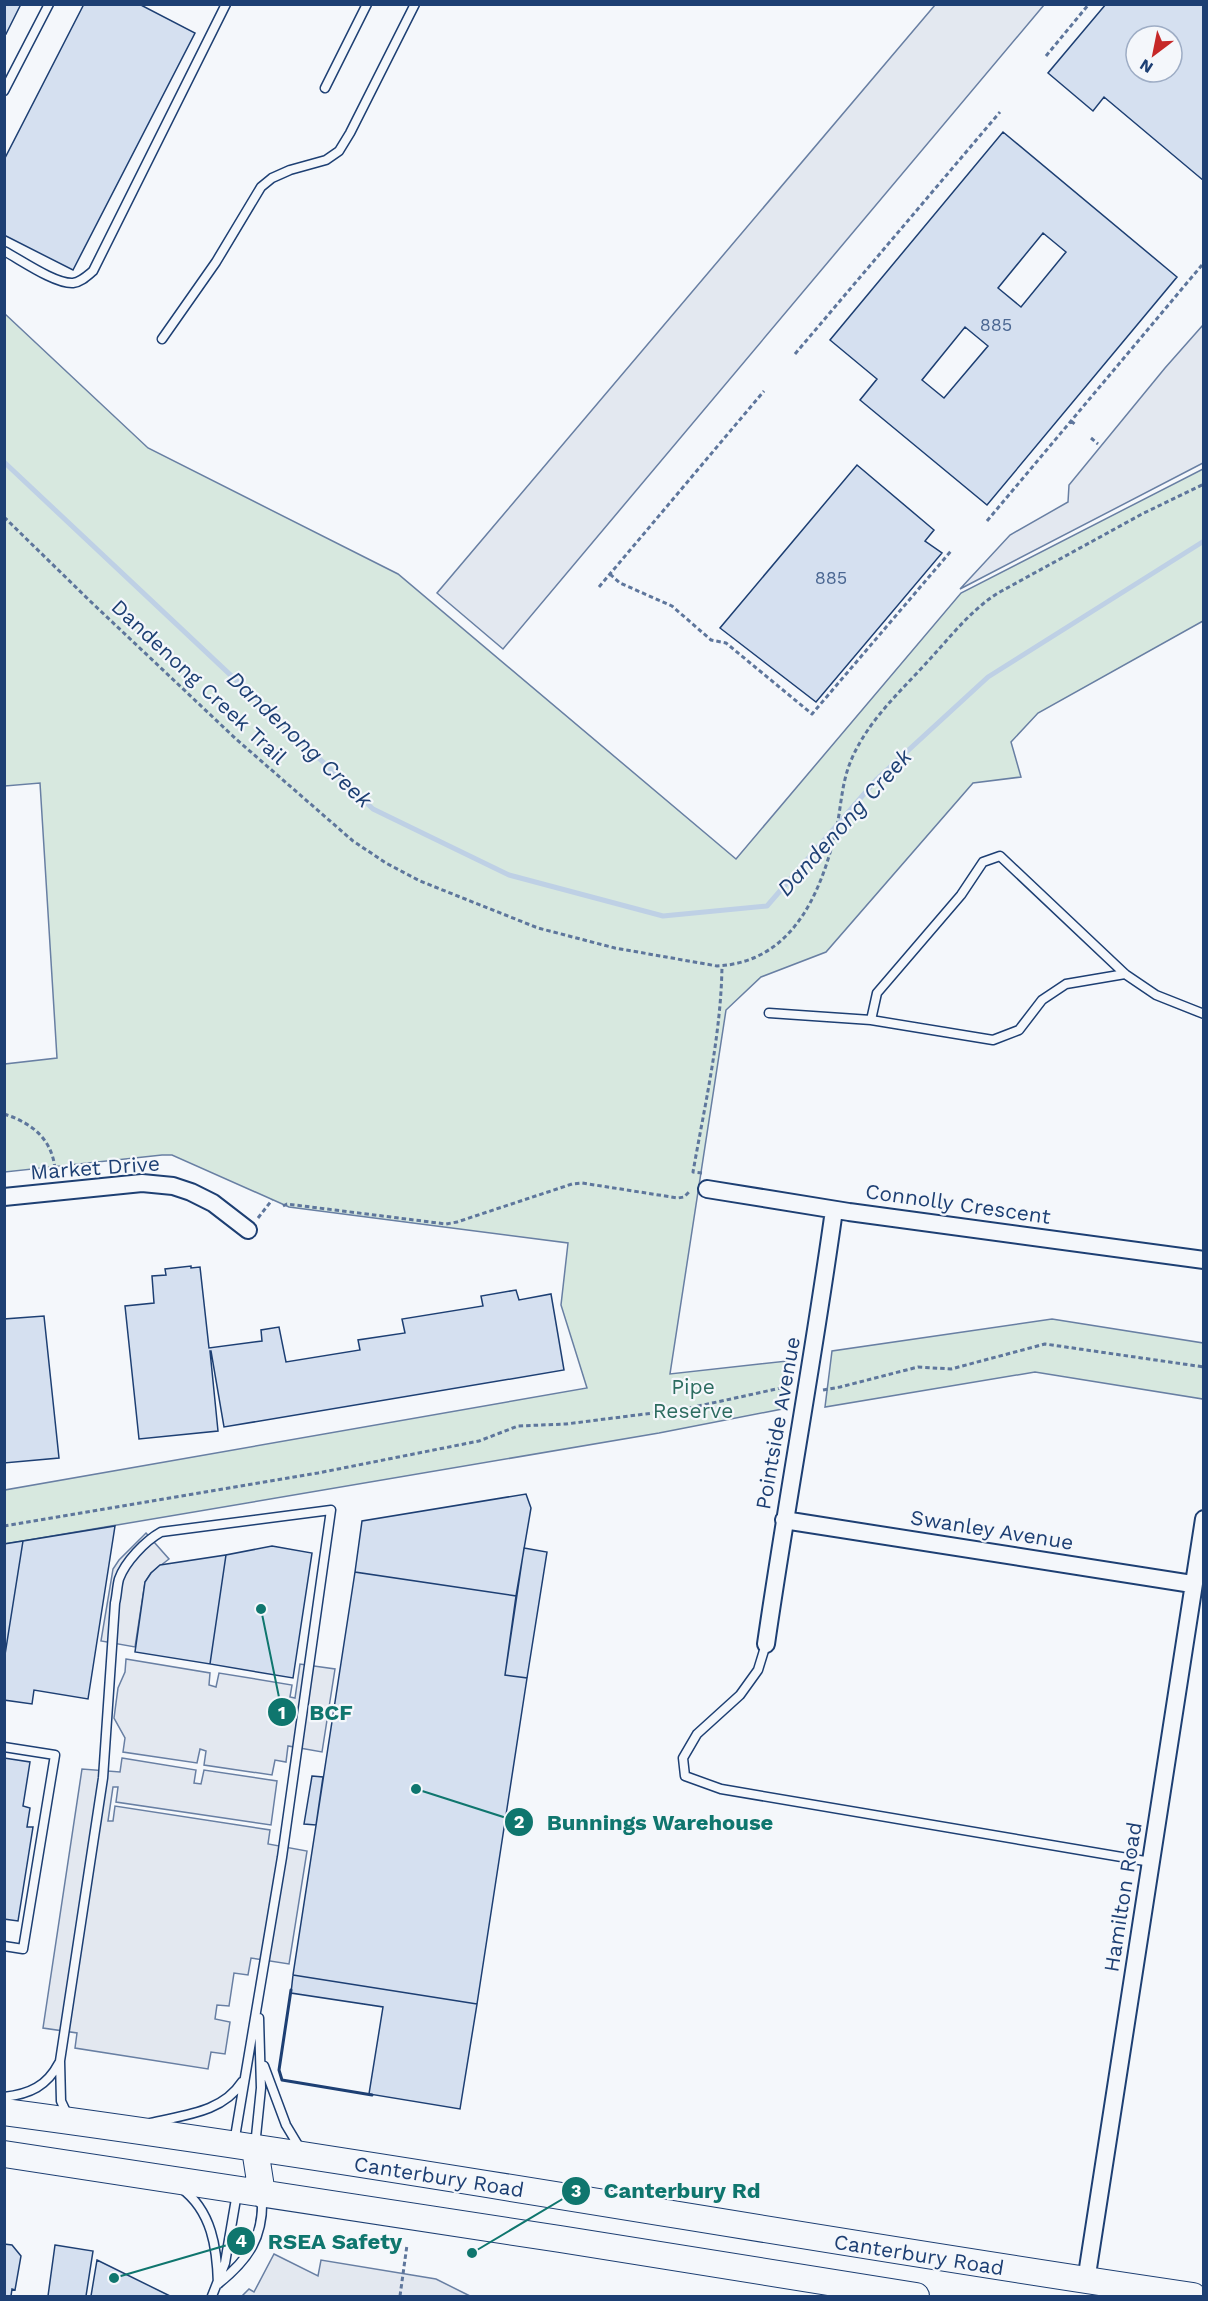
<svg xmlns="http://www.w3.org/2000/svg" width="1208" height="2301" font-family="'Work Sans',sans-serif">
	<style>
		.green { fill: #d7e8df; stroke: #687fa3; stroke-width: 1.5 }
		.parking { fill: #e3e8f0; stroke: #687fa3; stroke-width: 1.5 }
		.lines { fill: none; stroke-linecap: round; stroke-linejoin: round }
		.stream { stroke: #bed0e5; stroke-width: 5 }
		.building { fill: #d5e0f0; stroke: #1d3f73; stroke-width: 1.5; fill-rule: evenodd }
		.service-casing { stroke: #1d3f73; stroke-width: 11 }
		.minor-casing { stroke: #1d3f73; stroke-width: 20 }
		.primary-casing { stroke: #1d3f73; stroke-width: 28 }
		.path { stroke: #5e769c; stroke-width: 3; stroke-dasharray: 4.5 3; stroke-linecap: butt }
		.service { stroke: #f4f7fb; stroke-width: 8 }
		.minor { stroke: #f4f7fb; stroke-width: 16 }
		.primary { stroke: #f4f7fb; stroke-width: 26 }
		.wall { stroke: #1d3f73; stroke-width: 3 }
		.labels { text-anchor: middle; stroke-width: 4.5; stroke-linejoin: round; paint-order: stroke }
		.number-label { font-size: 18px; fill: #4b6792 }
		.street-label { font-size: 21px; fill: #1d3f73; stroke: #f4f7fb }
		.park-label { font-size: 21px; fill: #2c6c60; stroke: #f4f7fb }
		.water-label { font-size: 22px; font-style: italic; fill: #1d3f73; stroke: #f4f7fb }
		.leader { fill: none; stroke: #0f766e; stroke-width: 2 }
		.callout-dot { fill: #0f766e; stroke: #f4f7fb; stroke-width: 2 }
		.mark-label { font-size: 18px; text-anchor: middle; font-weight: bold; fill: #fff }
		.callout-label { font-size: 22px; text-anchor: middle; font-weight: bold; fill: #0f766e; stroke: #f4f7fb; stroke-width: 4.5; stroke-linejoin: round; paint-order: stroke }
	</style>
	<rect width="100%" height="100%" fill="#f4f7fb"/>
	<path class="green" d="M4,313L148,448L398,574L736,859L961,593L1203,469V621L1038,713L1011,742L1021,777L973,783L826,952L761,977L726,1010L670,1374L787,1361L782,1409L659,1433L5,1544V1490L587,1388L561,1305L568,1243L289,1207L172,1155H162L5,1172V1064L57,1058L40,783L5,786Z
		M1052,1319L1203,1343V1399L1035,1372L825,1407L832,1351Z"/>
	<path class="parking" d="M935,5H1044L503,649L437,593Z
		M1203,325V463L960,589L1010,535L1068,502L1069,485L1165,368Z
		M146,1533L169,1559L151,1573L145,1582L135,1647L101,1641L113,1569L119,1560Z
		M126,1659L210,1673L209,1685L216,1687L219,1673L292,1685L290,1697L295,1698L300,1664L335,1669L322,1752L288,1746L286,1762L275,1760L272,1775L204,1765L206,1751L200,1749L197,1763L123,1752L125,1738L114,1718L118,1688L125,1672Z
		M122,1758L196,1770L194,1783L201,1784L204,1770L277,1781L271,1825L116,1802L118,1787H113L108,1821H113L115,1806L270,1830L268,1844L307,1851L289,1964L251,1958L248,1975L234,1973L229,2006L217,2005L215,2019L230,2022L225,2054L211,2052L208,2069L75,2048L77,2033L43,2028L82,1769L120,1772Z
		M274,2254L318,2276L321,2260L436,2279L470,2296H242L249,2289L254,2292Z"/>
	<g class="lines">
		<path class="stream" d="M4,462L373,809L509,875L663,916L767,906L877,779L988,677L1204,541"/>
	</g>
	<path class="building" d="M4,4H21L6,34L4,33Z
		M84,4H139L195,33L73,270L4,235V160Z
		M1106,4H1204V181L1104,97L1093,111L1048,73ZM1136,36H1172V72H1136Z
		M1003,132L1177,277L987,505L860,400L877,379L830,340ZM1043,233L1066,252L1021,307L998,288ZM965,327L988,346L944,398L922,380Z
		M857,465L934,530L925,541L942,553L816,702L720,628Z
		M191,1266V1268L200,1267L209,1348L262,1341L261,1330L279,1327L286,1362L360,1350L358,1340L405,1333L402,1319L483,1306L481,1296L516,1290L519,1300L551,1294L564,1370L224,1427L211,1351H210L218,1431L139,1439L125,1306L154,1303L152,1276L166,1275L165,1269Z
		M44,1316L59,1458L4,1463V1319Z
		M526,1494L531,1508L516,1596L355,1572L362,1521Z
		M115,1526L88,1699L34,1690L32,1704L4,1700V1661L23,1541Z
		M23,1541L4,1661V1544Z
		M272,1546L312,1553L293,1678L210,1664L226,1555Z
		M524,1548L547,1552L527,1678L505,1675Z
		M226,1555L210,1664L135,1652L145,1582L151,1573L160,1565Z
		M355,1572L516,1596L505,1675L527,1678L477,2004L293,1975Z
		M4,1758L30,1762L23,1806L30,1808L27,1827H33L18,1921L4,1919Z
		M312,1776L323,1777L316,1825L304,1824Z
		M293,1975L477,2004L460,2109L369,2094L383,2007L291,1993Z
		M4,2244L12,2245L21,2256L15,2290L12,2289L11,2296H4Z
		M55,2245L93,2251L86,2296H48Z
		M97,2260L170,2296H91Z"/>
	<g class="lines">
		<defs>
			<path id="service" d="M325,88L367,4
				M4,91L49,4
				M4,251C21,260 55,284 73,283C81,282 87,276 93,271L226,4
				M162,339L216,262L261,187L272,178L290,170L326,160L339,151L350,133L415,4
				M769,1013L871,1020L877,993L961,895L983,862L1000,856L1125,974L1156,995L1204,1014
				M871,1020L993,1040L1019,1030L1042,1000L1066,984L1125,974
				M766,1644L758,1670L740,1695L697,1734L683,1758L685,1776L721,1789L1151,1862
				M4,1747L55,1755L23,1949L4,1946
				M264,2066L286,2125L301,2150
				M4,2097C30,2094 47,2086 59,2063
				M68,2116L61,2101L60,2061L103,1778L115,1603C117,1595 117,1586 119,1579C125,1562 145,1541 161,1532L331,1510L282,1857L234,2143
				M150,2123C183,2115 222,2113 242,2082
				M255,2146L261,2088L259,2018
				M181,2188C212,2211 217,2248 218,2284
				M218,2284C249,2259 264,2237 262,2196
				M212,2296L225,2263L237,2193"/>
			<path id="minor" d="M707,1189L849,1212L1204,1260
				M4,1197L142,1183L173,1186L191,1192L213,1203L248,1230
				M784,1520L1192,1584
				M766,1644C787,1499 814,1355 834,1210
				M1086,2281L1204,1519"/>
			<path id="primary" d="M4,2112C402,2165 796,2238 1193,2296
				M255,2149L262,2194
				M4,2154L560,2239L916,2296"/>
		</defs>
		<use href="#service" class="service-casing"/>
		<use href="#minor" class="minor-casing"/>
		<use href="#primary" class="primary-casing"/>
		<path class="path" d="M1046,56L1089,4
			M795,354L1000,112
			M1071,421L1076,425
			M1091,438L1098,444
			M4,517L90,601L236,739L353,841L386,863L420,881L538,928L615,948L717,966C794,962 822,891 837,826C841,806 842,783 850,763C866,722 901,691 930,659C951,636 971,610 998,593L1142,514L1204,484
			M987,521L1202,265
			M610,574L620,583L672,606L711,640L726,643L812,714L951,551
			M599,587L764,391
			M4,1114C32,1123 52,1139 55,1169
			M702,1173L693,1172C705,1104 721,1035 722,966
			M283,1206L287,1204L446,1224L457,1222L572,1184L582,1183L678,1198L684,1197L690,1191
			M258,1218L272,1200
			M823,1390L840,1387L918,1367L951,1369L1045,1344L1204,1367
			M4,1526L318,1473L479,1441L518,1426L566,1424L685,1409L790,1386
			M400,2296L407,2245"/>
		<use href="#service" class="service"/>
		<use href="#minor" class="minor"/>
		<use href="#primary" class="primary"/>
		<path class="wall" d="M291,1990L279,2070L282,2080L372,2095"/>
	</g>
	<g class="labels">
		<g class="number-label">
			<text x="996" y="331">885</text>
			<text x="831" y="584">885</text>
		</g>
		<g class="street-label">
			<text transform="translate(199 682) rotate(43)" y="7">Dandenong Creek Trail</text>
			<text transform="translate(95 1168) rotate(-4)" y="7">Market Drive</text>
			<text transform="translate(958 1204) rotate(8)" y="7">Connolly Crescent</text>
			<text transform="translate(778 1423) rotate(-80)" y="7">Pointside Avenue</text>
			<text transform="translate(992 1530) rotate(9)" y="7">Swanley Avenue</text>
			<text transform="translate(1123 1897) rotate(-81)" y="7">Hamilton Road</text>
			<text transform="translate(439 2177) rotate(9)" y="7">Canterbury Road</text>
			<text transform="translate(919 2255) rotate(9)" y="7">Canterbury Road</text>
		</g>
		<g class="park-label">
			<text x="693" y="1394">Pipe<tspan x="693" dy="24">Reserve</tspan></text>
		</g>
		<g class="water-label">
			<text transform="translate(300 739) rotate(43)" y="8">Dandenong Creek</text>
			<text transform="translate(844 822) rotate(-48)" y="8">Dandenong Creek</text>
		</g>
	</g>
	<path class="leader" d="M261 1609L282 1712M416 1789L519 1822M472 2253L576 2191M114 2278L241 2241"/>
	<g class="callout-dot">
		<circle cx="261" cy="1609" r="6"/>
		<circle cx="416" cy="1789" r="6"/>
		<circle cx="472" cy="2253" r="6"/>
		<circle cx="114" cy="2278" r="6"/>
		<circle cx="282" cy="1712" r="15"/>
		<circle cx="519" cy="1822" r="15"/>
		<circle cx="576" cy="2191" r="15"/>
		<circle cx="241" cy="2241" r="15"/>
	</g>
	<g class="mark-label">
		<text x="282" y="1719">1</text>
		<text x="519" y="1828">2</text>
		<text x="576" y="2197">3</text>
		<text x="241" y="2247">4</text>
	</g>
	<g class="callout-label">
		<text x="331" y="1720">BCF</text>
		<text x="660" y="1830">Bunnings Warehouse</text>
		<text x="682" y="2198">Canterbury Rd</text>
		<text x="335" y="2249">RSEA Safety</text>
	</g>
	<rect width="1208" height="2301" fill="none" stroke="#1d3f73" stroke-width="12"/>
	<g transform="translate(1154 54) rotate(212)"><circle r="28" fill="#f4f7fb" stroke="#9eadc5" stroke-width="1.5"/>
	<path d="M0-4.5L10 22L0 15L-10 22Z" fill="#c62828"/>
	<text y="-9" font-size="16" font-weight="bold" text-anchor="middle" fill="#1d3f73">N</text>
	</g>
</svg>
